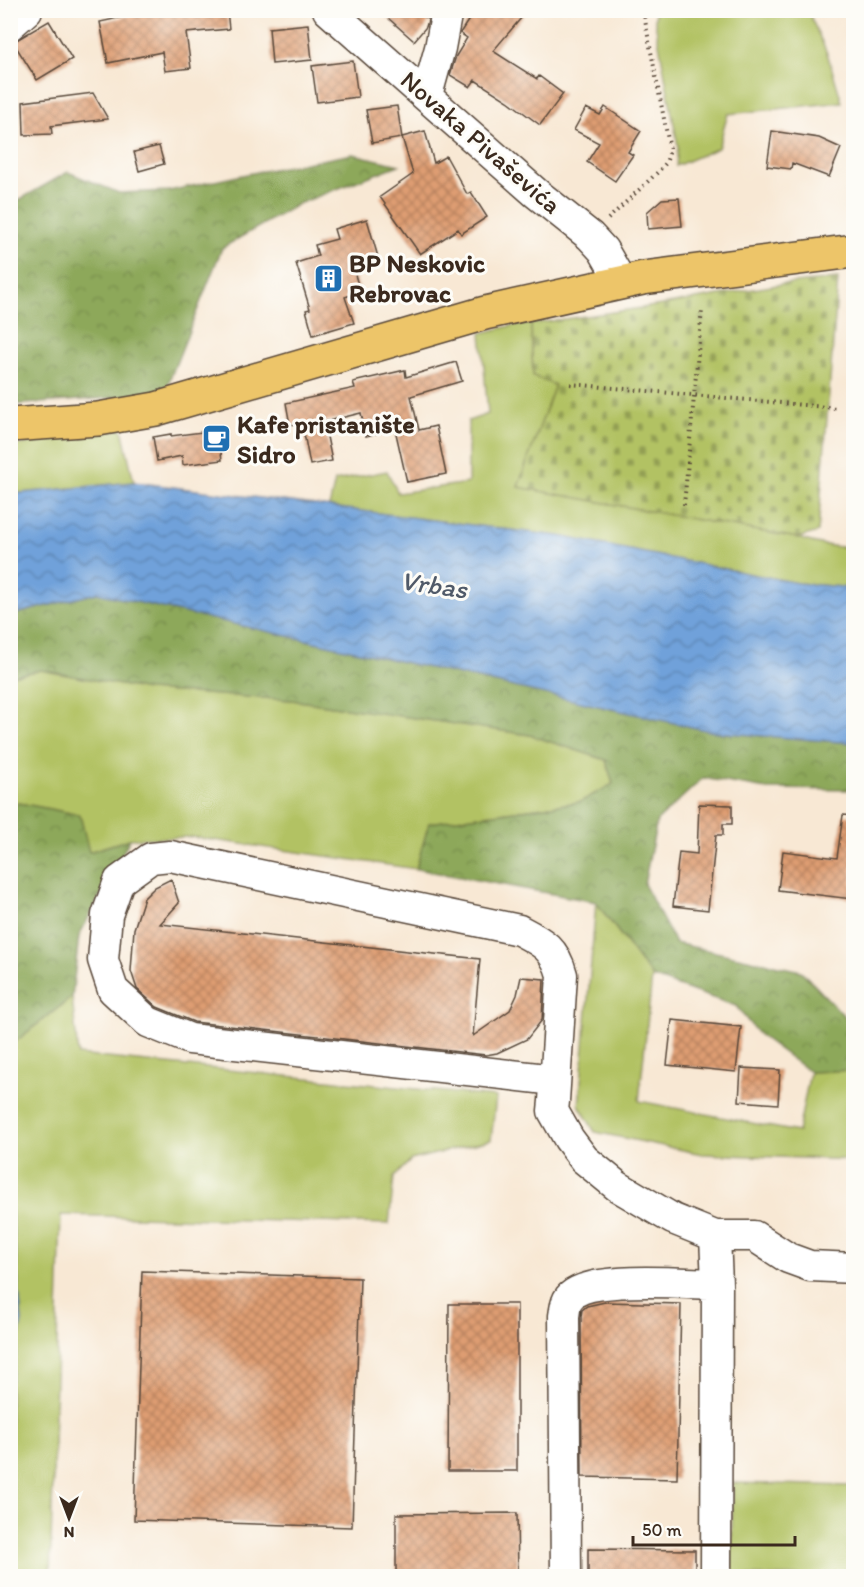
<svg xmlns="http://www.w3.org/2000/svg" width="864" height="1587" font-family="Itim,sans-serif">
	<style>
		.grass { fill: #b2c264; stroke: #767641; stroke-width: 1.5 }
		.forest { fill: url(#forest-crowns); stroke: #64693c; stroke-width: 1.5 }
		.cemetery { fill: url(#cemetery-stones); stroke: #767641; stroke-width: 1.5 }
		.water { fill: url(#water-waves); stroke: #55667c; stroke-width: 1.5 }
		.building { fill: url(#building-cross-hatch) }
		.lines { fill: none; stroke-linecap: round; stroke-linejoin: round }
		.minor-casing { stroke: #574639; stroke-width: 33 }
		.major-casing { stroke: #574639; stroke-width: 36 }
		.path { stroke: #574639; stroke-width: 4; stroke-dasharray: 1.5 4.5; stroke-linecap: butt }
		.minor { stroke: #fff; stroke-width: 30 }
		.major { stroke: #edc569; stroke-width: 33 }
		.labels { text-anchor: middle; stroke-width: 6; stroke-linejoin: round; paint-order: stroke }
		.street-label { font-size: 26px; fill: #3b2a1e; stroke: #fdfcf7 }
		.poi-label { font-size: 26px; font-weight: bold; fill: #3b2a1e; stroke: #fdfcf7; text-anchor: start }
		.water-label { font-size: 27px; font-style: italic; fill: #505a69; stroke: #fdfcf7 }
	</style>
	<defs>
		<pattern id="forest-crowns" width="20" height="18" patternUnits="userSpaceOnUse" patternTransform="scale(1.5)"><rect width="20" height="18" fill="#8da85a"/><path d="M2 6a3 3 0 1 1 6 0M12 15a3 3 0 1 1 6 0" fill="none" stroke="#74894a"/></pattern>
		<pattern id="cemetery-stones" width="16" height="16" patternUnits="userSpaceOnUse" patternTransform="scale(1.5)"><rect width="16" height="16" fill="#b2c264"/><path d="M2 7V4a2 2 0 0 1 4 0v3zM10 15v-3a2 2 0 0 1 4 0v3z" fill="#929e52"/></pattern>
		<pattern id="water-waves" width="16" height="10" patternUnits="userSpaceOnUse" patternTransform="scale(1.5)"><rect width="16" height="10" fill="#6fa1da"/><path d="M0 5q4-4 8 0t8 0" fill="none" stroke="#5c83b0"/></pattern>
		<pattern id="building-cross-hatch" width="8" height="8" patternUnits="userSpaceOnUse" patternTransform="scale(1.5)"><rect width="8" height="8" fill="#de9d72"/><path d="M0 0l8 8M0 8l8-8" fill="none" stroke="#b5805d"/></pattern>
	</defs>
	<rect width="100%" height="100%" fill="#fdfcf7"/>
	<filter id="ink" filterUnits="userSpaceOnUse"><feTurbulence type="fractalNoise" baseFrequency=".0167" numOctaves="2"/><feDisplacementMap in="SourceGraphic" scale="12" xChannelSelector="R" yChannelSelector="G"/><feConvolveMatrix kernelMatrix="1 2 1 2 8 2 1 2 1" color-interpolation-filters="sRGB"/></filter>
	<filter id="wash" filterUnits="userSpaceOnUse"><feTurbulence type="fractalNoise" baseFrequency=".008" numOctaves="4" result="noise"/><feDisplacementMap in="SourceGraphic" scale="24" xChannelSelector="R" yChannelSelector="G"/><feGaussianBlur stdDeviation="1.35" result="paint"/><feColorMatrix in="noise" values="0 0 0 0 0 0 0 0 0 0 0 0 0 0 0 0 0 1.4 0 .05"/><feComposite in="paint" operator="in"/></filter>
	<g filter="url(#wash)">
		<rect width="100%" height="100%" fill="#f8e8d4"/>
		<path class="grass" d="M655,11H808L827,53L842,102L728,114L718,148L676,166L678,146L655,22Z
			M531,324L533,376L555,385L518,487L798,538C816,544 834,548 853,547V588L798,583L559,536L329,507L335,481L387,471L398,493L468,483V421L488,414L481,333L514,325Z
			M122,429L134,482L11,494L10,446Z
			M41,670L148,690L292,700L530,735L606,760L613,784L580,802L429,823L416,869L192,837L130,839L88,852L80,815L19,803H11L10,676Z
			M596,902L652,977L639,1101L798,1132L810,1072L853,1070V1160L702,1154L595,1132L579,1105Z
			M72,997L78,1055L496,1097L491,1140L411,1160L394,1177L389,1224L61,1215L50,1576H11L10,1381L22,1321L10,1208L11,1045Z
			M733,1483L853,1486V1576H731Z"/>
		<path class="forest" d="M353,154L399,165L298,204L222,248L164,394L11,405L10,205L68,172L119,193L169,191L247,174Z
			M97,593L714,732L853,743V790L766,789L703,778L657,821L644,884L675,943L801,971L853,1025V1070L810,1072L758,1034L736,1006L652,977L596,902L416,869L429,823L580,802L613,784L606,760L530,735L292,700L148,690L41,670L11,676V615Z
			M10,803H19L80,815L89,852L130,839L79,936L72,997L11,1045Z"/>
		<path class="cemetery" d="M838,279L818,532L798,538L518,487L555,385L533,376L531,324L662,305L783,284Z"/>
		<path class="water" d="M134,482L559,536L798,583L853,588V743L714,732L97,593L11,615V494Z
			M11,1208L22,1321L11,1381H10Z"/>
		<g id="blocks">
			<path class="building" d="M156,10H227L229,29L186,33L191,68L165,71L162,52L108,63L100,22Z
				M379,10H416L428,20L426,27L414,41Z
				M475,10H528L493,51L537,79L539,76L563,94L540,125L508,101L475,80L470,87L450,75L456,56L467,38L460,33Z
				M49,21L72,59L37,80L13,42Z
				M308,24L312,60L272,64L269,28Z
				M353,61L358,97L317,102L312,66Z
				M93,93L108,119L51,126L52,134L24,135L23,102Z
				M397,106L402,138L372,143L366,110Z
				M605,107L641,131L628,152L633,155L615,181L587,162L599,143L574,130L586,108L600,115Z
				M425,131L434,163L446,156L467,194L471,192L487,217L461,234L458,229L420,254L380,197L413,174L402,137Z
				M772,131L819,138L841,148L829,177L792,163L791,169L767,166Z
				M159,146L164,164L139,171L134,152Z
				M679,198L682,226L648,229L647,212L662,199Z
				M367,219L380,264L354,271L360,292L345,297L354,323L313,335L306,310L310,309L296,263L318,256L315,245L337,239L334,229Z
				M456,362L462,381L411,396L419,430L436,426L446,474L407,482L395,429L366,436L361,413L324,422L332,461L310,465L302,423L290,425L286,403L355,388L353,382L405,370L406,377Z
				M218,430L222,460L183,465L182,456L157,461L153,437L171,434V436Z
				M699,804L732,805V824H723V835H716L708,910L673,906L679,852L697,854Z
				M843,815L854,816L852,899L778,890L783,851L837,858Z
				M171,879L179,903L160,924L480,959L473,1036L510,1010L517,995L521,977L544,979L542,1020L527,1039L497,1053L486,1055L194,1022L157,1007L137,989L131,971L134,929L144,898L155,887Z
				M672,1020L741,1027L736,1072L667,1065Z
				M741,1068L780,1070L778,1104L739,1101Z
				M142,1271L360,1278L352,1527L134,1520Z
				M605,1302L681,1304L677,1479L582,1477L581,1317L582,1310L587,1306Z
				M449,1304H517V1471H448Z
				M517,1513L518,1575L396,1576V1514Z
				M588,1549L695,1550V1576H588Z"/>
		</g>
	</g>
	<g filter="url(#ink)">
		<use href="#blocks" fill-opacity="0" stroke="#574639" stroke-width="1.5"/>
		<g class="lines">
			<defs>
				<path id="minor" d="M328,10L536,193L590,236L603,250L622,283
					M10,25L27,10
					M427,95L440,48L447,10
					M555,1080L190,1039L148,1022L113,990L103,960L107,915L119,881L151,858L170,856L519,930C542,942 555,948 562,975L554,1101L553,1111L569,1139L584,1159L617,1186L673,1219L715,1236H754L788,1258L810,1266L854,1268
					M715,1236L717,1284L716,1576
					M566,1576L564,1316C565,1311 565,1303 569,1298C587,1274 687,1284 717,1284"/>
				<path id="major" d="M10,425L98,419L156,409L485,313L643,278L854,251"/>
			</defs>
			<use href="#minor" class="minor-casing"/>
			<use href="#major" class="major-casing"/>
			<path class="path" d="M608,219L658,172L666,163L670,150L643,10
				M570,384L837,408
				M684,505L702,309"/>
			<use href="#minor" class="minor"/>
			<use href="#major" class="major"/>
		</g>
	</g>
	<defs>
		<symbol id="building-square" viewBox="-11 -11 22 22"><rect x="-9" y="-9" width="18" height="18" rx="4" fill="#1f6fb2" stroke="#fdfcf7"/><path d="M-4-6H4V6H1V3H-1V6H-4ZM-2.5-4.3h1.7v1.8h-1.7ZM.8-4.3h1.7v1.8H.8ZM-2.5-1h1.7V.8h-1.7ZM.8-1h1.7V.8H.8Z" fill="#fff"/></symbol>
		<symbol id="cafe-square" viewBox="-11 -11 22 22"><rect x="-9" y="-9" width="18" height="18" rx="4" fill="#1f6fb2" stroke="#fdfcf7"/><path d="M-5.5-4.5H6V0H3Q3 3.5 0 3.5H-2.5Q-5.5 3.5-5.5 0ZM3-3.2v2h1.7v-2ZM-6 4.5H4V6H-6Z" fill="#fff"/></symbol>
	</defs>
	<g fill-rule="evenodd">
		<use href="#building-square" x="312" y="262" width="33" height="33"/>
		<use href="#cafe-square" x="200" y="422" width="33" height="33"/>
	</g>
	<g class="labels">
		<g class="street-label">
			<text transform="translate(481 142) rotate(41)" y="9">Novaka Pivaševića</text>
		</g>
		<g class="poi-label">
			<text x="349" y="272">BP Neskovic<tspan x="349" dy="30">Rebrovac</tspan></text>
			<text x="237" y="433">Kafe pristanište<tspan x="237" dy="30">Sidro</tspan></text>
		</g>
		<g class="water-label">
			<text transform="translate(434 585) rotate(8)" y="9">Vrbas</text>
		</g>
	</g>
	<rect width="864" height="1587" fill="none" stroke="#fdfcf7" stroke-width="36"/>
	<g transform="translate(69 1518) rotate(180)" stroke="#fdfcf7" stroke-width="4.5" paint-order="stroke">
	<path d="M0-4.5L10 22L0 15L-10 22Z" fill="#3b2a1e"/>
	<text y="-9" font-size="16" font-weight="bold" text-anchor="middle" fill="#3b2a1e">N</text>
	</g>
	<path d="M633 1536v9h162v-9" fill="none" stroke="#3b2a1e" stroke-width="3"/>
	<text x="642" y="1536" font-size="18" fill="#3b2a1e" stroke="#fdfcf7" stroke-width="4.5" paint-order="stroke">50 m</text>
</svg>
